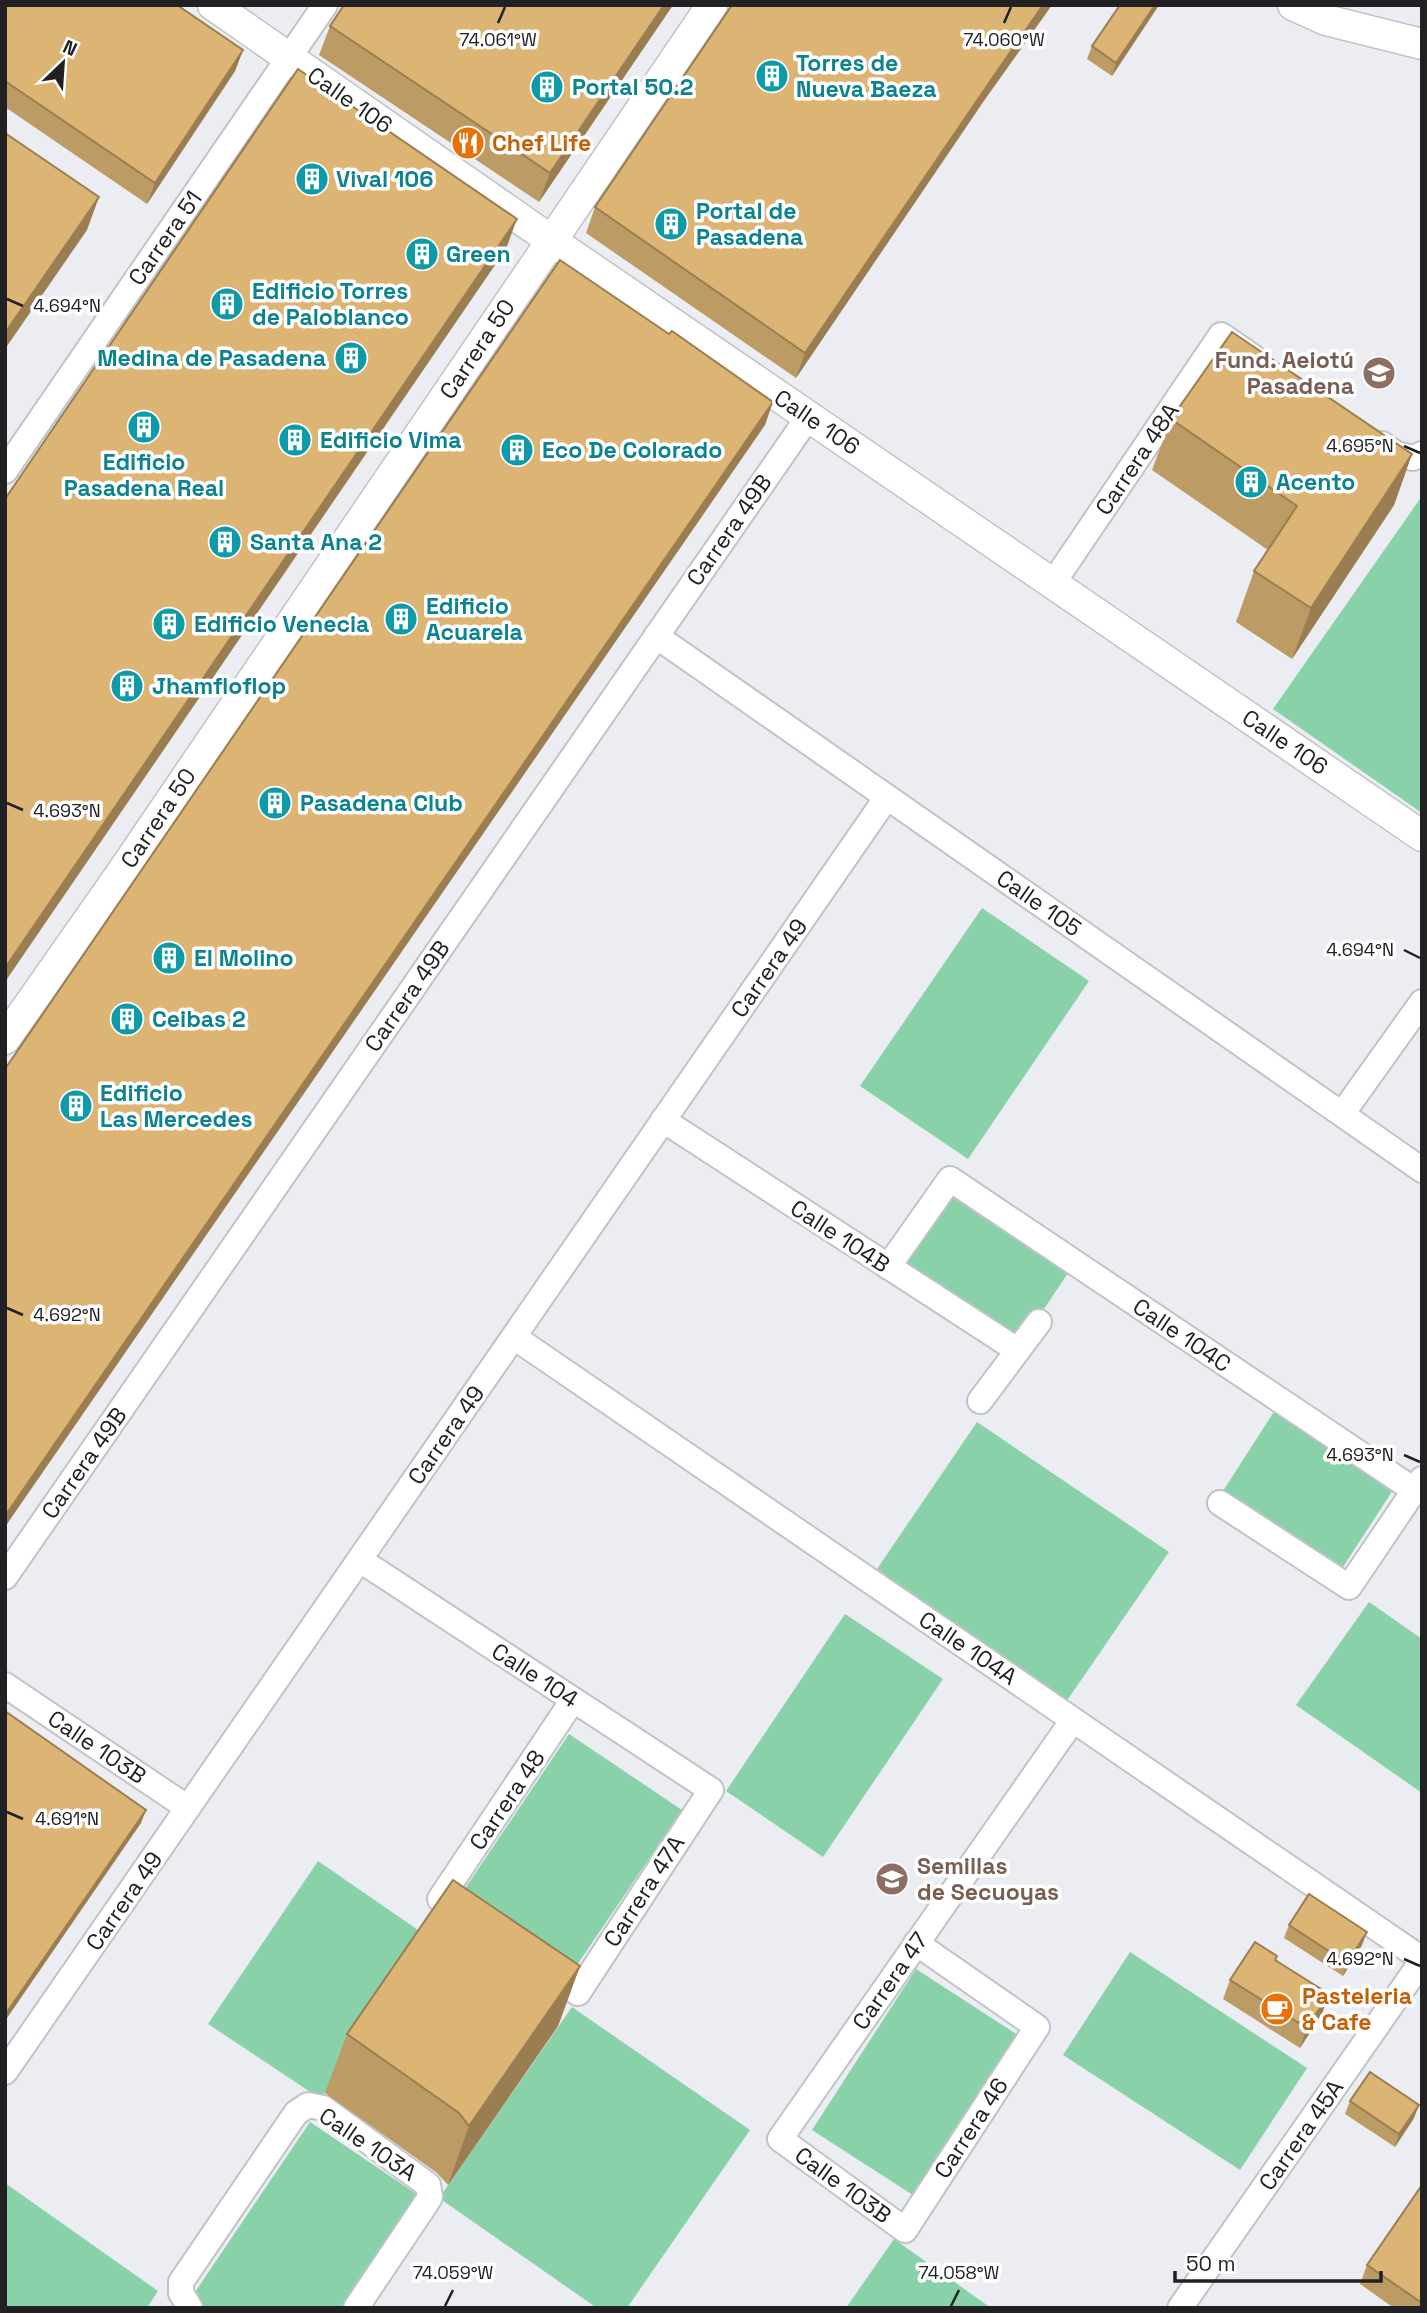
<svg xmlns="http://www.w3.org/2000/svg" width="1427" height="2313" font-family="'Space Grotesk',sans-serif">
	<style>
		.green { fill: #89d1a8 }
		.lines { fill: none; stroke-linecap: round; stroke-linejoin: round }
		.minor-casing { stroke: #c1c3c9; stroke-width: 28 }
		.tertiary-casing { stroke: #c1c3c9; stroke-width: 33 }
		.minor { stroke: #fff; stroke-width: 24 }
		.tertiary { stroke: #fff; stroke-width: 30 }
		.wall { fill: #bd9b64 }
		.shaded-wall { fill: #9a7e51 }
		.building { fill: #dcb474; stroke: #9a7e51; stroke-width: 2 }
		.ticks { fill: none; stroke: #212124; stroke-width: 2.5 }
		.labels { text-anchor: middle; stroke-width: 7; stroke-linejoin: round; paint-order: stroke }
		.culture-label { font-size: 23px; font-weight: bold; fill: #0d838f; stroke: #fff; text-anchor: start }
		.street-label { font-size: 23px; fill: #212124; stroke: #fff }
		.food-label { font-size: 23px; font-weight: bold; fill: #c56008; stroke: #fff; text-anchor: start }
		.education-label { font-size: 23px; font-weight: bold; fill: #785e54; stroke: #fff; text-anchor: end }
		.ticks-label { font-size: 18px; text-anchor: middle; fill: #212124; stroke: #fff; stroke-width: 7; stroke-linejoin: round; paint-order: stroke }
	</style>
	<rect width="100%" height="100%" fill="#ecedf3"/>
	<path class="green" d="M1422,496V813L1273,709Z
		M982,908L1089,981L968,1159L860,1086Z
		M949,1195L1068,1273L1018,1348L899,1271Z
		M1275,1410L1395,1487L1343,1567L1223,1491Z
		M977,1422L1169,1552L1066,1702L875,1572Z
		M1369,1602L1422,1639V1793L1296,1705Z
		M845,1614L943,1679L823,1857L726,1791Z
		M569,1734L682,1810L573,1971L460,1896Z
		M318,1861L431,1939L321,2099L208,2024Z
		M1130,1952L1307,2068L1240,2170L1063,2055Z
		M916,1969L1024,2039L919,2199L812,2130Z
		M572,2007L750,2130L627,2308H597L439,2198Z
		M310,2122L418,2195L342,2308H205L191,2298Z
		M5,2183L158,2291L147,2308H5Z
		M894,2239L991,2308H846Z"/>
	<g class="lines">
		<defs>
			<path id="minor" d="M1382,444L1396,454L1413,458L1422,454
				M5,471L325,5
				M1053,583L1221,335L1253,357
				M656,636L1422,1170
				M1342,1114L1422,1002
				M663,1120L1017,1350
				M888,1267L950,1179L1414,1490
				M514,1337L1422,1959
				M980,1401L1039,1322
				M1220,1503L1349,1587L1422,1479
				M360,1560L711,1790L578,1993L544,1970
				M5,1577L809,416
				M5,1685L188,1808
				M447,1904L440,1899L573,1700
				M916,1943L1037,2027L905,2230L780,2139L1073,1720
				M5,2072L887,797
				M190,2308L181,2293V2282L296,2113L308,2105L323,2108L428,2185L430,2197L423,2208L356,2308
				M1180,2308L1422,1961"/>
			<path id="tertiary" d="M213,5L565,250L1422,836
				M1293,5L1326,20L1422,44
				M5,1039L120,875L712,5"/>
		</defs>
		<use href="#minor" class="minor-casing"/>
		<use href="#tertiary" class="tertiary-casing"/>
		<use href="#minor" class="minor"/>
		<use href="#tertiary" class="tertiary"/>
	</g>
	<path class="wall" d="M5,5L243,50L235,71L147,204L5,107Z
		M673,5L539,202L319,55L330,26Z
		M1159,5L1112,76L1087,59L1092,46Z
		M981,105L796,378L586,233L595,207Z
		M1171,419L1412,454L1394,505L1292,659L1236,622L1254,571L1268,550L1152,470Z
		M1289,1925L1362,1945L1343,1976L1284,1938Z
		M1275,1960L1322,2014L1300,2048L1223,1999L1230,1980Z
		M580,1966L558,2026L448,2185L437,2173L325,2093L347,2034Z
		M1350,2101L1414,2118L1395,2147L1345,2114Z
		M1422,2185V2308H1394L1360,2284L1367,2265Z"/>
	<path class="shaded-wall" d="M664,5H673L539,202L550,173Z
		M1043,5H1052L981,105L796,378L805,353L991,80Z
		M1155,5H1159L1112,76L1116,63Z
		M243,50L235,71L147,204L155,183Z
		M99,197L87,230L5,349V333Z
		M517,219L506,249L5,982V968Z
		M773,402L765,425L5,1527V1516Z
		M1412,454L1394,505L1292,659L1311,608Z
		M146,1810L141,1823L5,2021V2015Z
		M1367,1932L1362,1945L1343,1976L1347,1963Z
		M580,1966L558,2026L448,2185L469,2126Z
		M1329,1994L1322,2014L1300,2048L1307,2028Z
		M1419,2105L1414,2118L1395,2147L1399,2134Z"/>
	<path class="building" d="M5,5H177L243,50L155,183L5,81Z
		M344,5H664L550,173L330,26Z
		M732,5H1043L991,80L805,353L595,207Z
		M1120,5H1155L1116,63L1092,46Z
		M298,69L517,219L5,968V499Z
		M5,133L99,197L5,333Z
		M560,260L669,334L672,331L773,402L5,1516V1069Z
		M1232,332L1412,454L1311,608L1254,571L1297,506L1171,419Z
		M5,1711L146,1810L5,2015Z
		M453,1880L580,1966L469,2126L459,2113L347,2034Z
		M1309,1894L1367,1932L1347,1963L1289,1925Z
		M1255,1942L1277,1956L1275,1960L1329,1994L1307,2028L1230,1980Z
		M1370,2072L1419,2105L1399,2134L1350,2101Z
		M1422,2185V2303L1367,2265Z"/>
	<path class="ticks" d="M498,23L505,7M1004,23L1011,7M7,299L23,306M1404,446L1420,453M7,803L23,810M1404,950L1420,958M7,1308L23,1315M1404,1455L1420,1462M7,1812L23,1819M1404,1959L1420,1966M445,2306L453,2290M951,2306L959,2290"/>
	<defs>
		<symbol id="building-disc" viewBox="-11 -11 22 22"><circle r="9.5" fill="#0f9aa8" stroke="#fff"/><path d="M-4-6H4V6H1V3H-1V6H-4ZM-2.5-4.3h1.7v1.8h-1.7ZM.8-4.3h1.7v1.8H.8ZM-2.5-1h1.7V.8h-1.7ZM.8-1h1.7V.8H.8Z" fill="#fff"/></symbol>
		<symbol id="restaurant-disc" viewBox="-11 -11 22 22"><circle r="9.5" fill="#e8710a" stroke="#fff"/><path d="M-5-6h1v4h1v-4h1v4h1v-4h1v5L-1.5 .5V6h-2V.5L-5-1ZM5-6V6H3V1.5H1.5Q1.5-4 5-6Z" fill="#fff"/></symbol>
		<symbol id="school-disc" viewBox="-11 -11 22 22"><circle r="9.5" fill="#8d6e63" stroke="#fff"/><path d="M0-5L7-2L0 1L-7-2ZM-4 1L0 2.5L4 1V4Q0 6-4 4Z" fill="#fff"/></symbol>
		<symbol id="cafe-disc" viewBox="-11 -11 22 22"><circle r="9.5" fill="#e8710a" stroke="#fff"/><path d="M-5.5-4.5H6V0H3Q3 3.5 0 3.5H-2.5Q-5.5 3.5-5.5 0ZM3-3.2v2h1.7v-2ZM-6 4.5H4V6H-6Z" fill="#fff"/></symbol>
	</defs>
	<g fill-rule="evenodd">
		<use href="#building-disc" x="753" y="57" width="38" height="38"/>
		<use href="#building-disc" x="528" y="68" width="38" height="38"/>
		<use href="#restaurant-disc" x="449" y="124" width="38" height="38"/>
		<use href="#building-disc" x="293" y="160" width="38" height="38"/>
		<use href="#building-disc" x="652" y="205" width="38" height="38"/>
		<use href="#building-disc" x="403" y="235" width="38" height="38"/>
		<use href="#building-disc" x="208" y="285" width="38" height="38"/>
		<use href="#building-disc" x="332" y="339" width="38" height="38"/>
		<use href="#school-disc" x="1360" y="354" width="38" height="38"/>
		<use href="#building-disc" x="125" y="408" width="38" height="38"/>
		<use href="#building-disc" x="276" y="421" width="38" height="38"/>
		<use href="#building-disc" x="498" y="431" width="38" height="38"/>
		<use href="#building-disc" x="1232" y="463" width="38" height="38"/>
		<use href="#building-disc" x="206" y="523" width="38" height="38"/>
		<use href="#building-disc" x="382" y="600" width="38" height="38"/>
		<use href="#building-disc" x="150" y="605" width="38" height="38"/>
		<use href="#building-disc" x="108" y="667" width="38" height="38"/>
		<use href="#building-disc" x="256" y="784" width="38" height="38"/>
		<use href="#building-disc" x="150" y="939" width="38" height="38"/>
		<use href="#building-disc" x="108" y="1000" width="38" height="38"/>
		<use href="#building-disc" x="57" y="1087" width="38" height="38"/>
		<use href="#school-disc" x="873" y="1860" width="38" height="38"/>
		<use href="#cafe-disc" x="1258" y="1990" width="38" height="38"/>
	</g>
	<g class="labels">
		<g class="culture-label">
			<text x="796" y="71">Torres de<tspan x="796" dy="26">Nueva Baeza</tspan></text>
			<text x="572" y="95">Portal 50.2</text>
			<text x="336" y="187">Vival 106</text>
			<text x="696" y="219">Portal de<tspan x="696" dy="26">Pasadena</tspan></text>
			<text x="446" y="262">Green</text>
			<text x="252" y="299">Edificio Torres<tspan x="252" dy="26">de Paloblanco</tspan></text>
			<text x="326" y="366" text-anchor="end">Medina de Pasadena</text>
			<text x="320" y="448">Edificio Vima</text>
			<text x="542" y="458">Eco De Colorado</text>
			<text x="144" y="470" text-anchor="middle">Edificio<tspan x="144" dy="26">Pasadena Real</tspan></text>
			<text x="1276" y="490">Acento</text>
			<text x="250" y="550">Santa Ana 2</text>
			<text x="426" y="614">Edificio<tspan x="426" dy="26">Acuarela</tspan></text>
			<text x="194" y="632">Edificio Venecia</text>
			<text x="152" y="694">Jhamfloflop</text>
			<text x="300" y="811">Pasadena Club</text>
			<text x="194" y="966">El Molino</text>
			<text x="152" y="1027">Ceibas 2</text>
			<text x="100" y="1101">Edificio<tspan x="100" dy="26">Las Mercedes</tspan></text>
		</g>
		<g class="street-label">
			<text transform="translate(350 100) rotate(35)" y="8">Calle 106</text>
			<text transform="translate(165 238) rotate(-55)" y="8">Carrera 51</text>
			<text transform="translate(477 349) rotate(-56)" y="8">Carrera 50</text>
			<text transform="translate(817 422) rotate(34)" y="8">Calle 106</text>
			<text transform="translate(1137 459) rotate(-56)" y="8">Carrera 48A</text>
			<text transform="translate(729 530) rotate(-55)" y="8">Carrera 49B</text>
			<text transform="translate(1285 742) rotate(34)" y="8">Calle 106</text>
			<text transform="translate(158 818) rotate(-56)" y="8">Carrera 50</text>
			<text transform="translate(1039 903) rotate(35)" y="8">Calle 105</text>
			<text transform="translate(769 968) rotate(-55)" y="8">Carrera 49</text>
			<text transform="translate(407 996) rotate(-55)" y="8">Carrera 49B</text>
			<text transform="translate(840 1236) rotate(33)" y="8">Calle 104B</text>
			<text transform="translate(1182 1335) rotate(34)" y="8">Calle 104C</text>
			<text transform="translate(446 1435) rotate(-55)" y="8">Carrera 49</text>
			<text transform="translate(84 1463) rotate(-55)" y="8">Carrera 49B</text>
			<text transform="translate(968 1648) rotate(34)" y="8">Calle 104A</text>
			<text transform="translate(535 1675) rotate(33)" y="8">Calle 104</text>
			<text transform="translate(97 1747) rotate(34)" y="8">Calle 103B</text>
			<text transform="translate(507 1800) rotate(-56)" y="8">Carrera 48</text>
			<text transform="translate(644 1891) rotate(-57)" y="8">Carrera 47A</text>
			<text transform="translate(124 1901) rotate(-55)" y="8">Carrera 49</text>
			<text transform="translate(890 1981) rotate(-55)" y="8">Carrera 47</text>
			<text transform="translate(971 2128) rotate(-57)" y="8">Carrera 46</text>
			<text transform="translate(1301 2135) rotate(-55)" y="8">Carrera 45A</text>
			<text transform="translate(368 2144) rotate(34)" y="8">Calle 103A</text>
			<text transform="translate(843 2185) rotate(36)" y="8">Calle 103B</text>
		</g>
		<g class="food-label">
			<text x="492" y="151">Chef Life</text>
			<text x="1302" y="2004">Pasteleria<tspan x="1302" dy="26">&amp; Cafe</tspan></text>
		</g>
		<g class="education-label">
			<text x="1354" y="368">Fund. Aeiotú<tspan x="1354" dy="26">Pasadena</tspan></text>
			<text x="917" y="1874" text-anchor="start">Semillas<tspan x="917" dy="26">de Secuoyas</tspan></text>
		</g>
	</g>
	<g class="ticks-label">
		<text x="498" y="46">74.061°W</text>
		<text x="1004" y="46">74.060°W</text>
		<text x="67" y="312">4.694°N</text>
		<text x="1360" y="452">4.695°N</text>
		<text x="67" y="817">4.693°N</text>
		<text x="1360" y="956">4.694°N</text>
		<text x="67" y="1321">4.692°N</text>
		<text x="1360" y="1461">4.693°N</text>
		<text x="67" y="1825">4.691°N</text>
		<text x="1360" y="1965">4.692°N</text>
		<text x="453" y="2279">74.059°W</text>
		<text x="959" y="2279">74.058°W</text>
	</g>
	<rect width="1427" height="2313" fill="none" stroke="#212124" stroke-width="14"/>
	<g transform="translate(63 63) rotate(25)" stroke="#ffffff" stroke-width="5" paint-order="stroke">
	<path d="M0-5L12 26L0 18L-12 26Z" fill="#212124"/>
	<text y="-10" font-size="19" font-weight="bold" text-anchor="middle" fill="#212124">N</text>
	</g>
	<path d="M1175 2271v10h206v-10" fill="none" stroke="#212124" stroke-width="3.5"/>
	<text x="1186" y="2271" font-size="21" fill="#212124" stroke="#ffffff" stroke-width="5" paint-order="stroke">50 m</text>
</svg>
